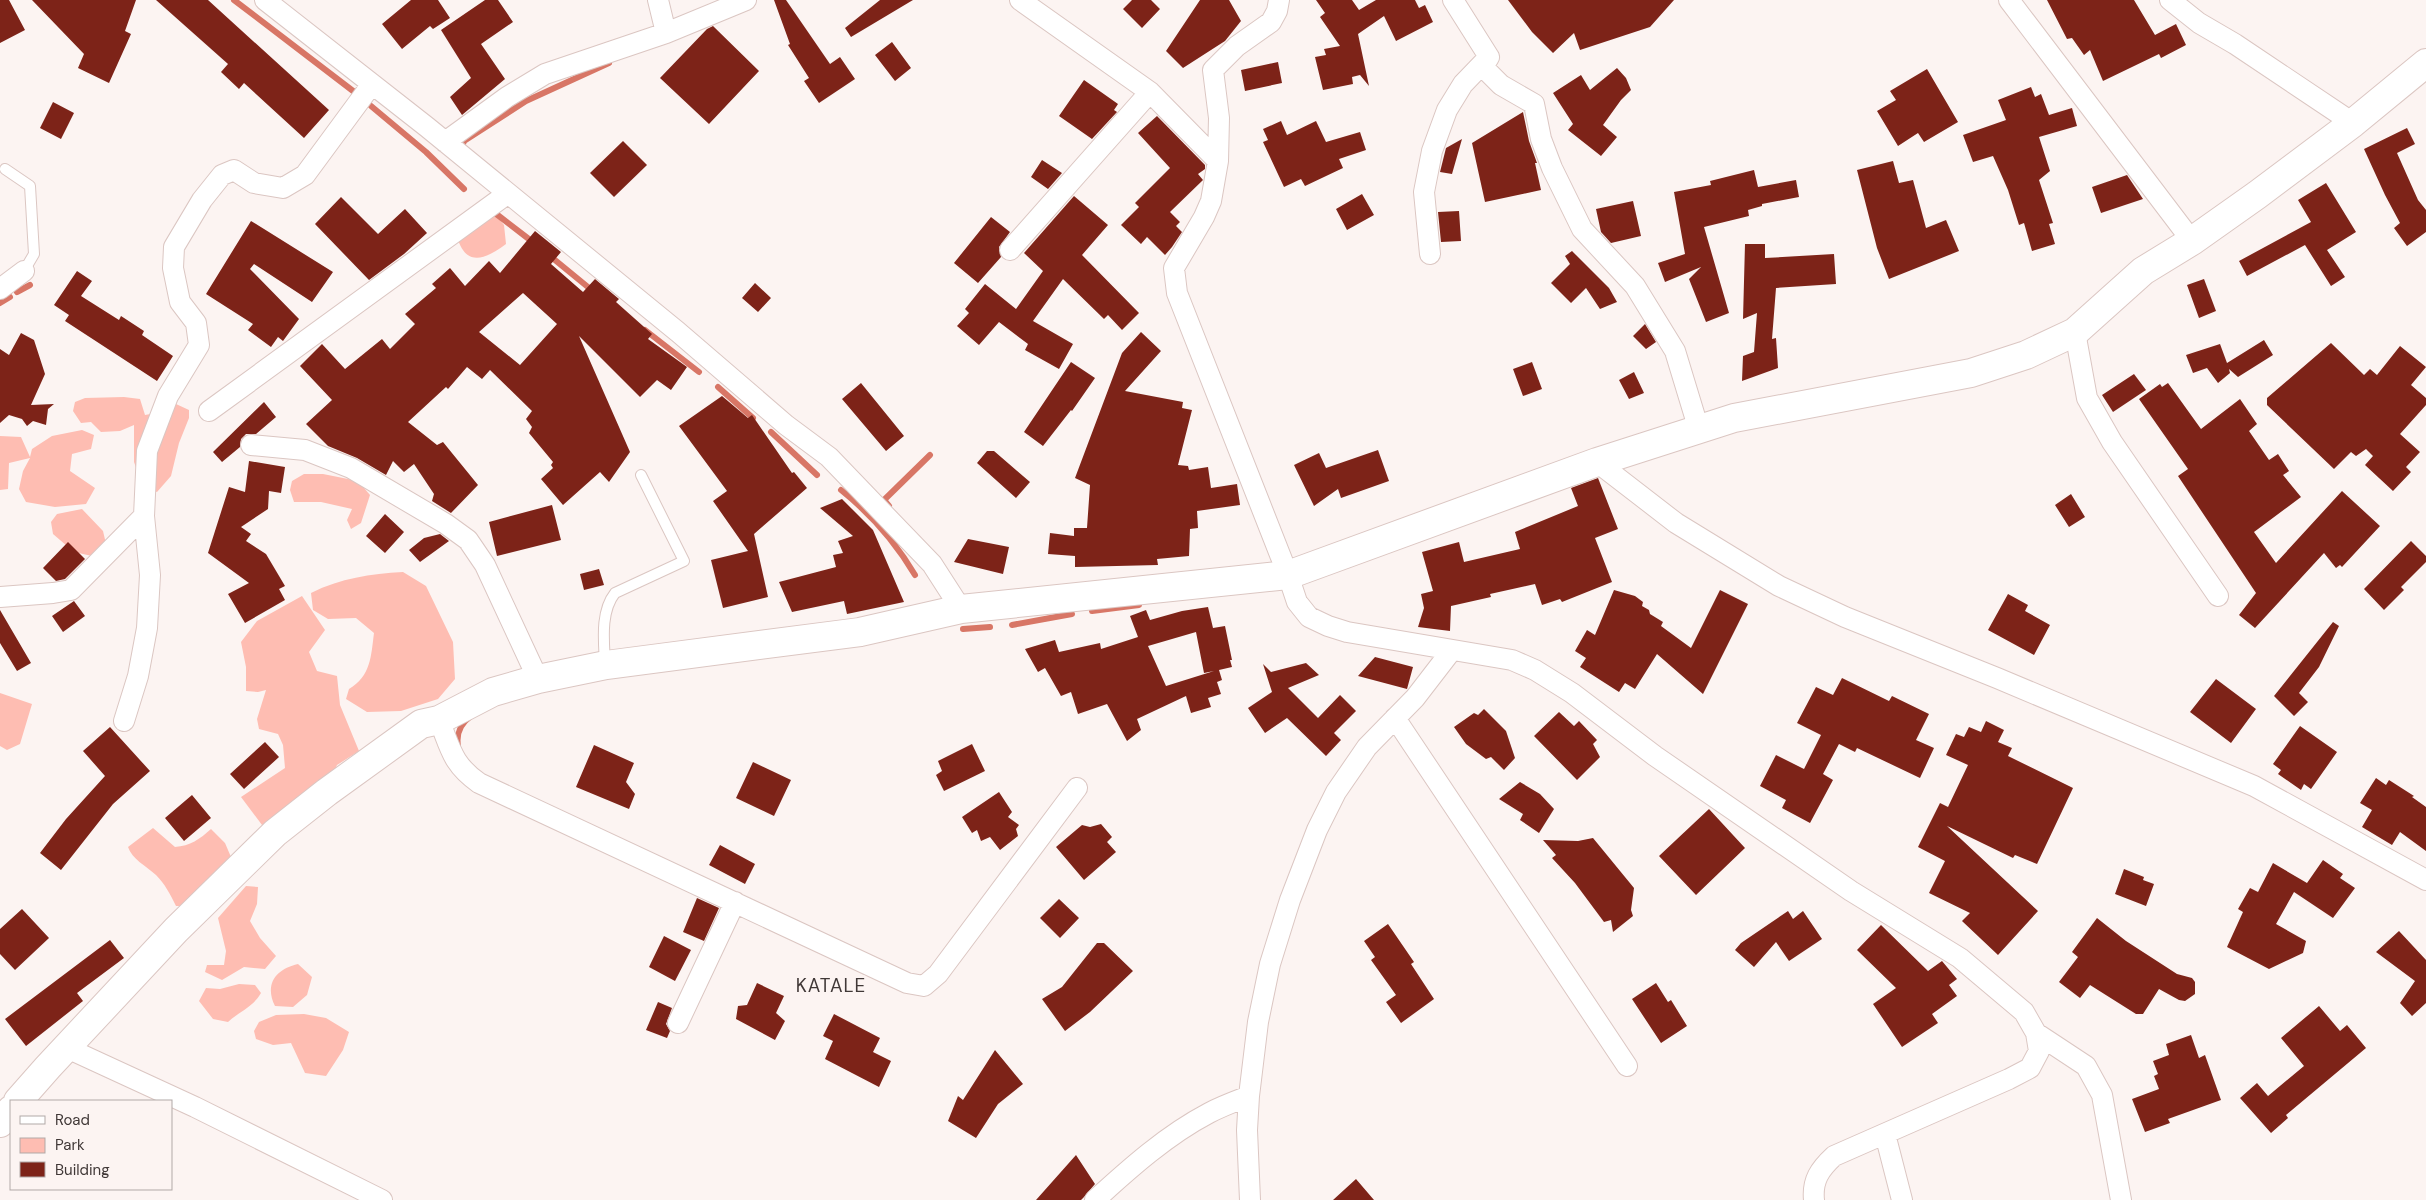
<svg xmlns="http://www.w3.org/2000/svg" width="2426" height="1200" font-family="'DM Sans',sans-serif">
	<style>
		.green { fill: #febdb2 }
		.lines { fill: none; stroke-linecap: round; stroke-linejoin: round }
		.stream { stroke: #d87666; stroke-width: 6 }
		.building { fill: #7d2318; fill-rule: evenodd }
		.lane-casing { stroke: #dbc6c2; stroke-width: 12 }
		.street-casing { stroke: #dbc6c2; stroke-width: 22 }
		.secondary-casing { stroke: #dbc6c2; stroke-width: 30 }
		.lane { stroke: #fff; stroke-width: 10 }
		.street { stroke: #fff; stroke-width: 20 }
		.secondary { stroke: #fff; stroke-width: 28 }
		.labels { text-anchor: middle; stroke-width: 5; stroke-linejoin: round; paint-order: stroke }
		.quarter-label { font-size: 19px; letter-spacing: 1px; fill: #403837; stroke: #fcf4f2 }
	</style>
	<rect width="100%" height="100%" fill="#fcf4f2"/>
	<path class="green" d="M494,213L504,225L506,244C487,258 468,268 458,240Z
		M124,397L140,399L145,415L167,411L176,404L189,410V418L179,443L171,476L157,492L143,487L134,462V425L120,431L101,432L91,422L81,423L73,411L75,402L85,398Z
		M82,430L94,435L91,449L72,454L70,471L95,488L86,504L55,507L26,502L19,489L23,471L30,458L9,463L8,489L0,490V436L21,437L30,457L32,449L52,436Z
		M304,474H323L358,481L370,495L361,523L351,529L347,520L352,509L321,502H294L290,490L292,481Z
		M82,509L103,531L107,548L92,556L74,552L53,534L51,522L57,514Z
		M403,572L426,586L453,642L455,679L438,699L401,711L367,712L346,699L349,689C371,676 371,656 374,633L356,618L328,619L313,610L311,593C341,578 370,574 403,572Z
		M302,596L325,630L309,652L317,671L337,676L340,705L359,751L337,765L326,790L265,829L241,797L285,768L283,745L278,734L259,729L257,719L266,690L258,692L246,691V667L241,642L257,621Z
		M0,693L32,704L20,744L7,750L0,746Z
		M153,828L175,847C190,846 200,839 211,829L225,843L231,857L193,906H176C170,894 165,884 156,875C146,866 132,859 128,847Z
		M246,886L258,887L257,904L250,921L260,938L276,956L265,969L244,967L222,980L205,972L207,965H224L226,951L218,918Z
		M298,964L312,977L307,995L293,1007L275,1006C264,984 276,969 298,964Z
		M239,984L255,985L261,993C253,1007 240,1011 228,1022L213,1019L199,1001L206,988L220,989Z
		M304,1014L326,1018L349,1032L343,1050L326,1076L305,1073L291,1043L273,1045L256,1039L254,1031L259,1022L276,1015Z"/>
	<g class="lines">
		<path class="stream" d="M234,0L357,94
			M371,106L426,152L464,189
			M464,150L462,147L464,141L526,101L609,63
			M495,213L534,243
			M550,256L594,292
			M17,292L30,285
			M0,303L10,297
			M645,330L699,372
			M718,387L753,418
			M771,432L817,475
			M841,490C871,514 896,543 915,575
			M889,506L884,500L930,455
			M1092,611L1139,605
			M1012,625L1072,614
			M963,629L990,627
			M458,746C456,734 461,723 471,716"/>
	</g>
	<path class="building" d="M0,0H9L25,30L0,43Z
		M32,0H136L125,31L131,34L109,83L78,68L84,54Z
		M156,0H208L329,110L304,138L244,83L239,89L221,72L228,64Z
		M411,0H438L450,18L433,29L430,26L402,49L382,24Z
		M485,0H498L513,22L481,44L505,79L462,115L450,97L471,78L441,30Z
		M774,0H786L830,64L840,57L855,79L819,103L804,81L809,78L788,45L790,44Z
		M880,0H913L851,37L845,28Z
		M1132,0H1151L1160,9L1142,28L1123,9Z
		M1200,0H1229L1241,21L1225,41L1183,68L1166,51Z
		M1316,0H1352L1359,10L1376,0H1415L1419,8L1425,5L1433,22L1396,41L1384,16L1358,34L1369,86L1360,75L1352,77L1353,84L1323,90L1315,57L1326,55L1324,49L1340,46L1320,17L1325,13Z
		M1508,0H1674L1650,27L1580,50L1574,33L1553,53L1532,32Z
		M2047,0H2134L2155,35L2176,24L2186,45L2161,58L2159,54L2103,81L2090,50L2084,55L2072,38L2067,39Z
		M713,26L759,71L709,124L660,78L707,29Z
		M892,42L911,68L895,81L875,55Z
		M1278,62L1282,83L1245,91L1241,70Z
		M1617,68L1626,78L1631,90L1621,100L1603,125L1617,137L1601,156L1568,130L1573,124L1553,93L1581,75L1590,90Z
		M1927,69L1958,122L1924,142L1918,133L1898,146L1877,111L1896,100L1890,91Z
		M1084,80L1118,104L1114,110L1117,112L1092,139L1059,116Z
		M2031,87L2035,97L2041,94L2049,115L2072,108L2077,126L2039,137L2050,171L2039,180L2053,223L2049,224L2055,244L2032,251L2024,223L2019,225L2008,190L1993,156L1973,162L1963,135L2006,120L1998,100Z
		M53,102L74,113L61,139L40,128Z
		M1523,112L1529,141L1537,163H1535L1541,190L1485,202L1472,143Z
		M1157,116L1205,165V169L1198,174L1203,180L1170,212L1180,222L1176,226L1182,232L1172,247L1165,255L1147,237L1141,244L1121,225L1139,207L1135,203L1170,168L1138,133Z
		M1281,121L1287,135L1316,121L1326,142L1360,132L1366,150L1339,159L1343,168L1305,186L1301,179L1284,187L1263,142L1268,140L1263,129Z
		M2407,128L2415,144L2397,153L2418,200L2426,210V232L2407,246L2394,228L2400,223L2385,195L2364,149Z
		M1462,139L1452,174L1440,172L1446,148Z
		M623,141L647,165L614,197L590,173Z
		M1042,160L1062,173L1048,189L1031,177Z
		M1893,161L1899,183L1913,180L1926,228L1946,220L1959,251L1889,279L1877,248L1857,170Z
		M1754,170L1758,187L1796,180L1799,197L1762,204V206L1748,210L1749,216L1704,227L1729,313L1706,322L1689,279L1701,267L1665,282L1658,263L1685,254L1674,192L1711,185L1710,181Z
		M2127,175L2143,199L2101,213L2092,187Z
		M2326,183L2356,232L2327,250L2345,277L2331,286L2305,245L2247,276L2239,261L2311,222L2298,200Z
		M1362,194L1374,215L1347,230L1336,209Z
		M1074,196L1108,225L1082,255L1139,313L1122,330L1108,315L1104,319L1063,279L1033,321L1073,344L1059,369L1025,350L1028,344L999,322L979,345L957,326L969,313L965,309L985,284L1016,309L1043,271L1024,253Z
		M341,197L378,234L405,209L427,233L404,254L369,280L315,224Z
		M1633,201L1641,236L1611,243L1601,232L1596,209Z
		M1459,211L1461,241L1441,242L1438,212Z
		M991,217L1010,232L999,247L1001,257L978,283L954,263Z
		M251,221L333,272L312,302L254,264L250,269L299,319L283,341L278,337L271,347L248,330L253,324L206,294Z
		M535,231L561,252L551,264L583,292L595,279L619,299L616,302L652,334L648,339L687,367L671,390L657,380L640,397L579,336L630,452L609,482L600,472L563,505L541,479L553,468L551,465L553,462L529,433L532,427L526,419L532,411L490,370L482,379L467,367L448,389L446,387L408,422L437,445L443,442L478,485L451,513L432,501L434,494L414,464L404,472L393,461L386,475L357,458L328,446L306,424L332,400L300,366L322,344L345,369L382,339L390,349L415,324L405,314L436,288L432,284L450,268L465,286L489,261L500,273ZM523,293L557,324L520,365L479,332Z
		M1745,244H1765V258L1834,254L1836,284L1776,288L1772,339L1776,338L1778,368L1742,381L1743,356L1754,352L1757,313L1743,319Z
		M1572,251L1609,288L1617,302L1600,309L1586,288L1571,303L1551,283L1570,264L1565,256Z
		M77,271L92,281L81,296L119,320L121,316L144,331L142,335L173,356L157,381L65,321L69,315L54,305Z
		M2204,279L2216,311L2199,318L2187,285Z
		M755,283L771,298L758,312L742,298Z
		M1645,324L1656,342L1646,349L1633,336Z
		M1141,332L1161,351L1125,391L1183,402L1182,408L1192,410L1178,465L1188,466L1189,470L1208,467L1211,488L1237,484L1240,505L1197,511L1198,528L1190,529L1189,556L1157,559L1158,565L1075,567V556L1048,554L1050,533L1074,536V528H1087L1090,485L1075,478L1122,353Z
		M21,333L34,340L45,374L31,405L54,404L48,409L46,425L33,421L27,426L22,419L9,415L0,423V349L9,355Z
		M2264,340L2273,355L2238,377L2229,369L2230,373L2218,383L2207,368L2193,373L2186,355L2220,344L2227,363Z
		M2331,343L2364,375L2370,369L2377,375L2400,346L2426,367L2411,385L2426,398V405L2400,434L2420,452L2406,467L2411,472L2393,491L2365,465L2373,456L2366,449L2356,456L2351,452L2334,469L2267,405V398Z
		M1071,362L1095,378L1072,411L1071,410L1043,446L1024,432Z
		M1532,362L1542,389L1523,396L1513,369Z
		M1634,372L1644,393L1629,399L1619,380Z
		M2134,374L2146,390L2113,412L2102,395Z
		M861,383L904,436L886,451L842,399Z
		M2168,383L2201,429L2240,399L2257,424L2249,431L2269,460L2278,454L2289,471L2283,475L2301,497L2254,532L2276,563L2342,491L2380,526L2342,567L2340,565L2336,568L2324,553L2255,628L2239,615L2256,593L2178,476L2188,469L2139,399L2160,384L2162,387Z
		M722,396L748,418L752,415L792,473L794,472L807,488L754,534L768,597L723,608L711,560L748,551L713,501L727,491L679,426Z
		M264,402L276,417L256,434H246L241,439L240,447L222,462L213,452Z
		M1378,450L1389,481L1341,498L1338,489L1314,506L1294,465L1319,453L1326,468Z
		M987,451H994L1030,482L1016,498L977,463Z
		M249,461L285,467L281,493L269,491L268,509L241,527L251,534L246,541L266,554L285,586L279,589L285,600L245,623L228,594L249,583L208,553L229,487L245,492Z
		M1598,478L1618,529L1595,538L1612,582L1562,602L1560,599L1542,605L1535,584L1490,594L1491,597L1451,606L1450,631L1418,627L1424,608L1421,594L1433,591L1422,552L1459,542L1464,562L1520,549L1515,532L1578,506L1571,488Z
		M2071,494L2085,517L2069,527L2055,505Z
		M842,499L873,530L904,602L847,614L844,601L792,612L779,582L836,567L833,555L843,553L838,541L853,536L820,508Z
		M552,505L561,540L497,556L489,522Z
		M385,514L404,532L385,553L366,536Z
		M440,534L449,541L420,562L409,550L424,538Z
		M968,539L1009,547L1003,574L954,562Z
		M2411,541L2426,556V562L2401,587L2404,590L2384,610L2364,589Z
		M68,542L85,559L65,579L56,581L43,568Z
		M599,569L604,585L584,590L580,574Z
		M1614,590L1635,596L1643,602L1642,606L1649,610L1650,614L1663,622L1661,626L1691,648L1720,590L1748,604L1703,694L1657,654L1635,689L1625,683L1619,692L1580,667L1586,658L1575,651L1587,630L1595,635Z
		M2008,594L2028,605L2025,611L2050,625L2034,655L1988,630Z
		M74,601L85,616L63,632L52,616Z
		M1208,607L1213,628L1225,626L1232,660H1230L1232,667L1219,670L1222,680L1217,682L1221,694L1208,698L1211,707L1191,713L1186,696L1137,719L1141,730L1127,741L1107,704L1078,714L1071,692L1061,696L1045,668L1038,672L1025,649L1055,640L1059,652L1100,643L1101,649L1138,637L1130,616L1146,610L1150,620L1182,611ZM1196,632L1204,673L1214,671L1166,686L1148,646Z
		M0,610L31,663L17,671L0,643Z
		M2333,622L2339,626L2319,667L2299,693L2308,702L2294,716L2274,696Z
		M1375,657L1413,667L1407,689L1358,676Z
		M1306,663L1319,675L1288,688L1318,718L1340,695L1356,711L1334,733L1341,740L1326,756L1287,718L1265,733L1248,708L1272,692L1263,664L1271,672Z
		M1842,678L1889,701L1892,696L1929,714L1916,740L1934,748L1920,778L1857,748L1855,752L1839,744L1823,774L1833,780L1810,823L1782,808L1786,800L1760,786L1776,755L1804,769L1821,735L1797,723L1816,687L1833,695Z
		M2216,679L2256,709L2231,743L2190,712Z
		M1484,709L1506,731L1515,758L1504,770L1491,757L1486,759L1466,744L1454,727L1474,713L1478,715Z
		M1559,712L1574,726L1579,721L1597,740L1593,744L1600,757L1577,780L1534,736Z
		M1986,721L2004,730L1998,742L2012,748L2008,756L2073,788L2037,864L2015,855L2013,858L1947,826L2038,911L1998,955L1962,921L1970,913L1929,893L1945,861L1918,847L1940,803L1948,807L1968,765L1946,755L1956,734L1964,737L1969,727L1981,732Z
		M2300,726L2337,752L2311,789L2304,784L2301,790L2278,774L2281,770L2273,764Z
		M110,727L150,771L113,804L61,870L40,853L66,819L105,776L83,751Z
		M265,742L279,757L244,789L230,774Z
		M972,744L985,771L944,791L936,775L942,771L938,761Z
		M594,745L634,763L626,782L635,794L629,809L576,787Z
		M753,762L791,780L774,816L736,798Z
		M2376,778L2386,785L2389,780L2414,796L2412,797L2426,807V851L2400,832L2392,845L2362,827L2372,810L2360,803Z
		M1520,782L1540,794L1554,809L1539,833L1520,820L1523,814L1499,799Z
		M999,792L1012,812L1008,817L1019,825L1016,829L1018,836L1000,850L990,837L981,841L977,830L972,833L962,817Z
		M192,795L211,818L184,841L165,818Z
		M1709,809L1745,848L1696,895L1659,856Z
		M1101,824L1112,837L1107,842L1116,852L1084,880L1056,847L1082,825L1090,827Z
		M1593,838L1634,888L1631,910L1633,916L1613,932L1611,920L1604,922L1575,883L1552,858L1556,855L1543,840L1578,841Z
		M720,845L755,864L745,884L709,865Z
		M2323,860L2343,874L2340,878L2355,888L2333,918L2294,892L2276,924L2306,941L2303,953L2269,969L2227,947L2243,912L2238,909L2250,888L2258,892L2273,863L2307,883Z
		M2124,869L2144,877L2143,880L2154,884L2146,906L2115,894Z
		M697,898L719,908L704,941L683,932Z
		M1059,899L1079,918L1060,938L1040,918Z
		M22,909L49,938L15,970L0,954V929Z
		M1788,911L1793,919L1803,911L1822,939L1789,961L1776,942L1754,967L1735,950L1741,943Z
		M2097,918L2126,941L2177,974L2192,978L2195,982V994L2185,1001L2179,1000L2159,989L2143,1014H2136L2090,985L2080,998L2059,982L2078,957L2072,952Z
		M1388,924L1414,962L1411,964L1434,999L1401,1023L1386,1002L1396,995L1371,960L1375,957L1364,941Z
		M1881,925L1928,971L1942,961L1957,979L1949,985L1957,996L1932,1014L1938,1023L1902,1047L1873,1004L1896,988L1857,950Z
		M2399,931L2426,960V1003L2412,1016L2400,1003L2415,981L2376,952Z
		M664,936L691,950L675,981L649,967Z
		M110,940L124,958L77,993L83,1001L26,1046L5,1019Z
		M1097,943H1104L1133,971L1090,1012L1065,1031L1042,999L1062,987Z
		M757,983L784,996L776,1013L785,1021L775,1040L736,1019L738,1006L747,1005Z
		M1656,983L1668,1002L1671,1000L1687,1026L1661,1043L1632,999Z
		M658,1002L672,1008L666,1024L670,1031L667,1038L646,1030Z
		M2319,1006L2340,1031L2347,1025L2366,1048L2286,1115L2288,1118L2271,1133L2240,1098L2257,1083L2268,1096L2304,1066L2281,1038Z
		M834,1014L880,1038L873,1052L891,1061L879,1087L825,1059L833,1041L823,1036Z
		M2191,1035L2199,1058L2205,1055L2221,1100L2168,1119L2170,1123L2145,1132L2132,1099L2159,1089L2154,1076L2158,1074L2153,1061L2169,1055L2166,1044Z
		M995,1050L1023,1084L998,1104L976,1138L948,1121L958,1096L963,1100Z
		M1076,1155L1095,1184L1084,1197L1081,1200H1036Z
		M1356,1179L1374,1200H1333Z"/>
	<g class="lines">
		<defs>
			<path id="lane" d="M5,169L30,186L34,254L24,271
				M605,664C604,642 600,612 615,593L684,561L641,475"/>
			<path id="street" d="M265,0L427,127L678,332L786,425L829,457L932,564L961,609
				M658,0L666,33
				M1020,0L1150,92L1218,161L1211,201L1204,217L1174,268L1177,293L1288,575L1297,602L1309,617L1328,626L1347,632L1512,660L1535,670L1572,693L1655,756L1851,891L1960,958L2024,1012L2036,1033L2039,1051L2030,1068L2009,1079L1834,1156C1820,1169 1812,1180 1814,1200
				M1453,0L1489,57L1483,67L1501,85L1534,104L1541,139L1552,168L1582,229L1635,286L1675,351L1699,430
				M2009,0L2192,241
				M2170,0L2199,23L2235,44L2353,123
				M445,142L507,97L545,74L666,33L746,0
				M1218,161L1219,118L1213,70L1237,46L1271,22L1277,11L1279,0
				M1010,250L1150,92
				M1430,254L1424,192L1432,151L1447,110L1463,84L1489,57
				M0,289L24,271
				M2075,332L2087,398L2112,442L2218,596
				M209,411L507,194
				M251,445L305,450L351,468L446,524L468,540L485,565L538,679
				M1597,462L1676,523L1779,586L1845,617L1997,678L2254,786L2426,880
				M0,597L53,593L71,590L144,516
				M1395,718L1627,1066
				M439,720C451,749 452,764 479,783L907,983L924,986L938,974L1077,788
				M124,721L138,676L147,628L150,575L144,516L147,451L168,396L199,345L196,323L180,302L173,268L174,247L202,200L222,175L234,170L254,183L283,188L305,175L372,84
				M678,1023L735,902
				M2036,1033L2086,1066L2102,1095L2121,1200
				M67,1048L195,1107L382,1200
				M1885,1134L1902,1200
				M1095,1200C1130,1168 1167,1135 1209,1113C1222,1106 1236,1101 1249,1096
				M1250,1200L1247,1130L1249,1096L1258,1022L1270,964L1290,900L1317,830L1336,792L1367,747L1415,698L1452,650"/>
			<path id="secondary" d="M18,1101L48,1067L176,930L275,833L327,792L421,724L439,720L493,692L538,679L606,665L860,632L961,609L1288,575L1597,462L1734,418L1971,373L2026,355L2075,332L2143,271L2192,241L2257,195L2353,123L2426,63
				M0,1123L11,1110"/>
		</defs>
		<use href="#lane" class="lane-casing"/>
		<use href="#street" class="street-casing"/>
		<use href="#secondary" class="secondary-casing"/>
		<use href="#lane" class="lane"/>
		<use href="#street" class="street"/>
		<use href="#secondary" class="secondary"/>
	</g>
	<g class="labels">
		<g class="quarter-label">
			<text x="831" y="992">KATALE</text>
		</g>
	</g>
	<rect x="10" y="1100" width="162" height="90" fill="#fcf4f2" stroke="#b1a9a7"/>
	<rect x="20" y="1116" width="25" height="8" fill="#ffffff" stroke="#b1a9a7"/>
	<text x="55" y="1125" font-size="15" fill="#403837">Road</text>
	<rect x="20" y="1138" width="25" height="15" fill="#febdb2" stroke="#b1a9a7"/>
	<text x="55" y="1150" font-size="15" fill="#403837">Park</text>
	<rect x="20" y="1162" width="25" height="15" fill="#7d2318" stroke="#b1a9a7"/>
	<text x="55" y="1175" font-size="15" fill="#403837">Building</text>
</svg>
